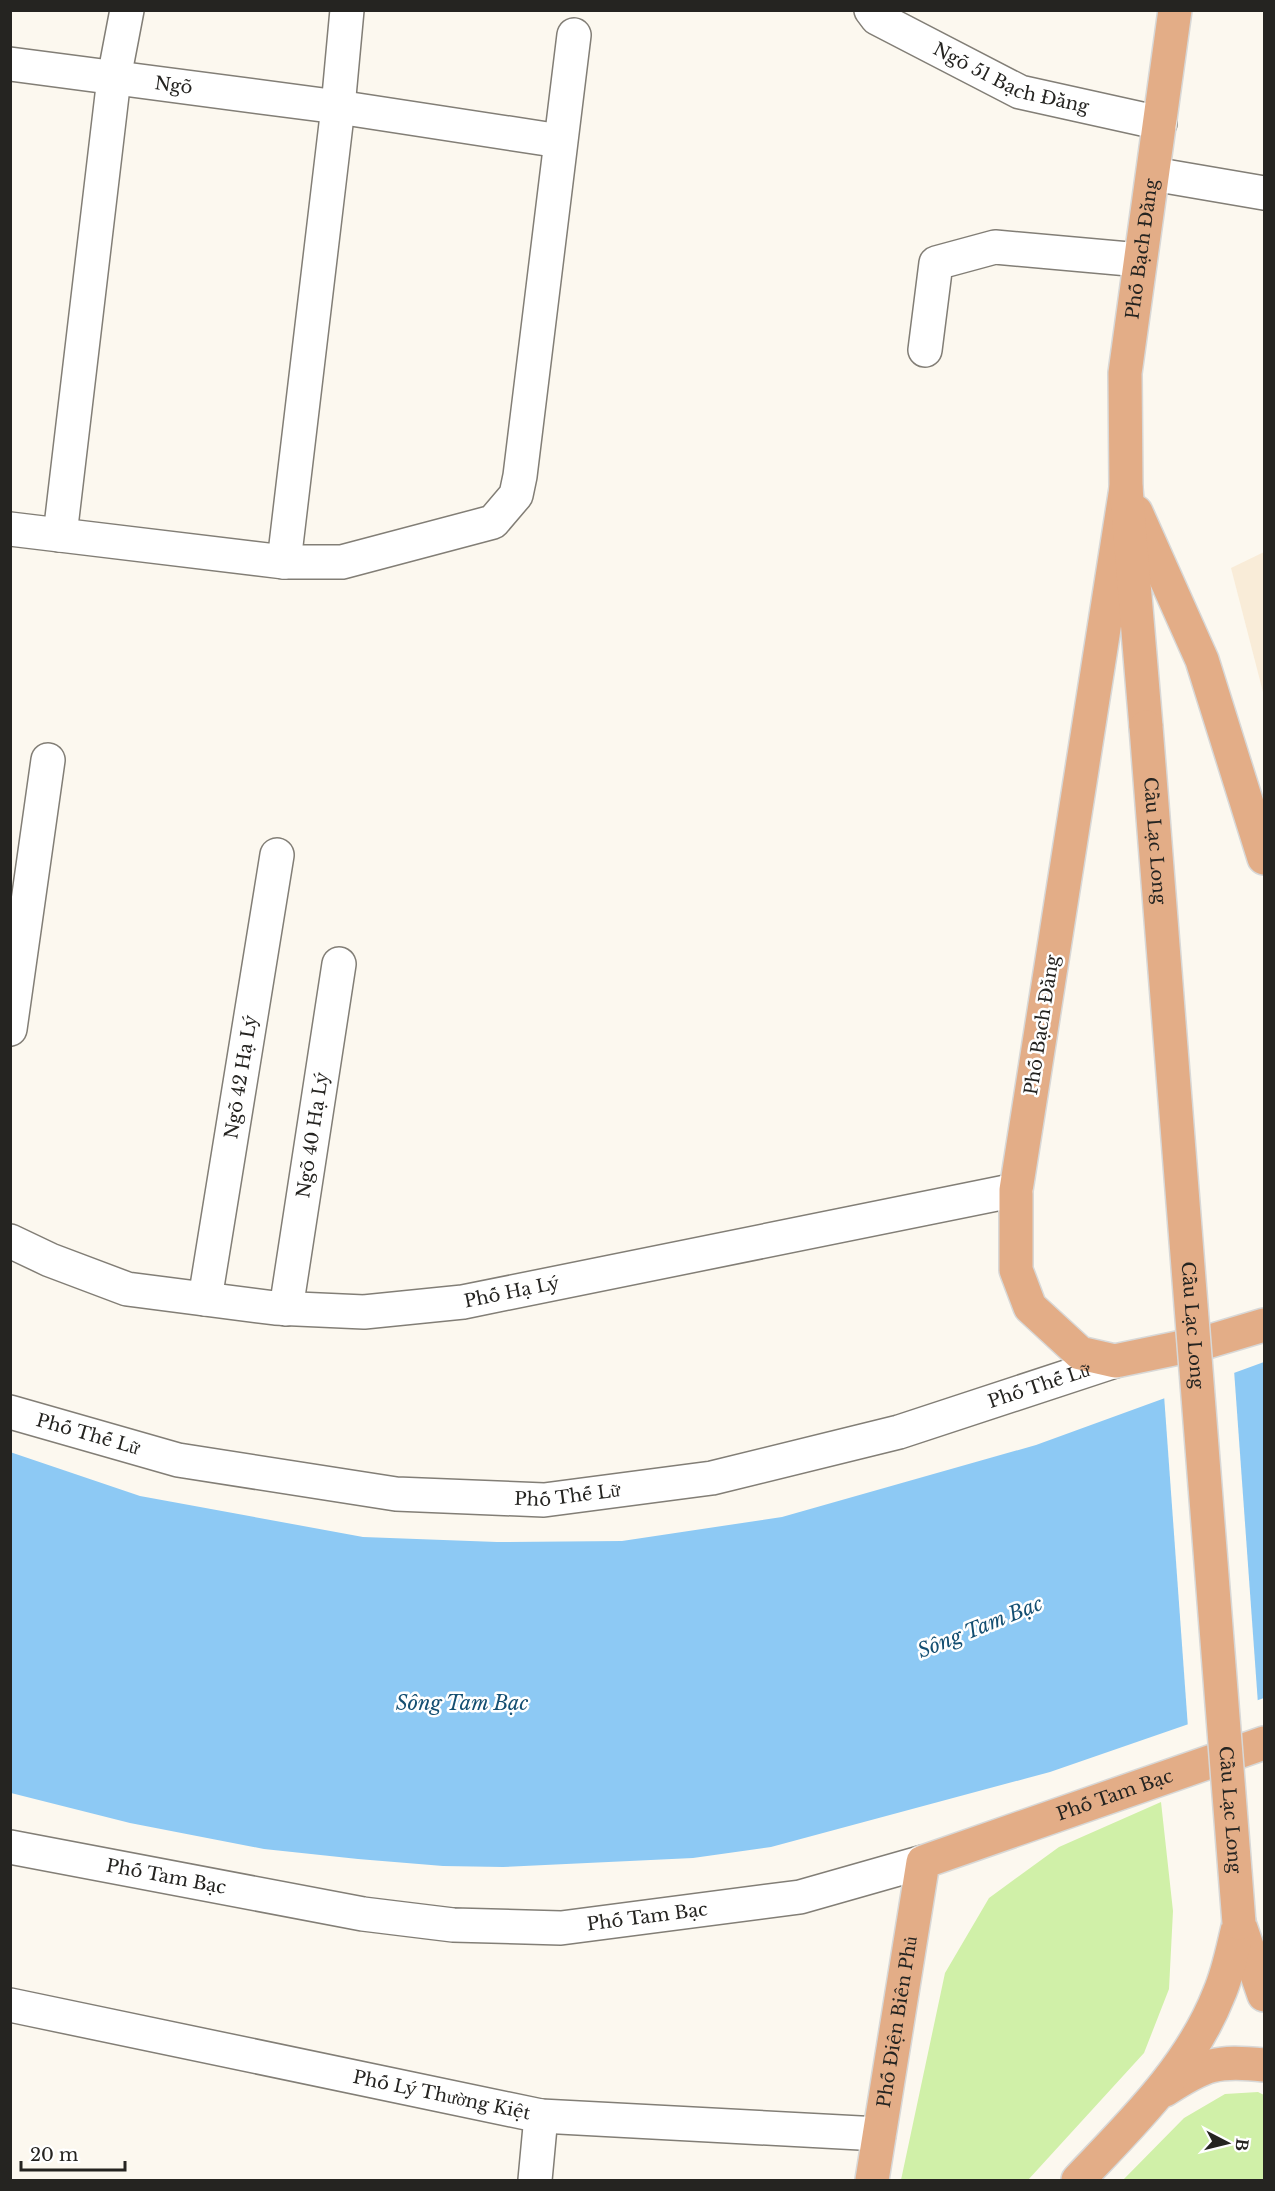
<svg xmlns="http://www.w3.org/2000/svg" width="1275" height="2191" font-family="'Libre Baskerville',serif">
	<style>
		.commercial { fill: #f9ecd8 }
		.green { fill: #d0f0a8 }
		.water { fill: #8dc9f4 }
		.pier { fill: #fcf8ef }
		.lines { fill: none; stroke-linecap: round; stroke-linejoin: round }
		.minor-casing { stroke: #827e76; stroke-width: 36 }
		.major-casing { stroke: #d8d8d7; stroke-width: 36 }
		.minor { stroke: #fff; stroke-width: 33 }
		.major { stroke: #e3ad87; stroke-width: 33 }
		.major-bridge-casing { stroke: #d8d8d7; stroke-width: 36; stroke-linecap: butt }
		.major-bridge { stroke: #e3ad87; stroke-width: 33 }
		.labels { text-anchor: middle; stroke-width: 5; stroke-linejoin: round; paint-order: stroke }
		.street-label { font-size: 18px; fill: #252421; stroke: #fff }
		.water-label { font-size: 20px; font-style: italic; fill: #144f72; stroke: #fff }
	</style>
	<rect width="100%" height="100%" fill="#fcf8ef"/>
	<path class="commercial" d="M1264,552V696L1231,568Z"/>
	<path class="green" d="M1161,1802L1173,1911L1169,1989L1144,2053L1028,2180H901L945,1973L989,1898L1059,1847Z
		M1258,2092L1264,2095V2180H1123L1184,2118L1225,2094Z"/>
	<path class="water" d="M1264,1362V1698L1050,1772L771,1847L693,1858L503,1867L443,1866L358,1859L264,1849L130,1823L11,1793L10,1452L140,1496L363,1537L497,1542L622,1541L782,1517L1036,1445Z"/>
	<path class="pier" d="M1234,1370L1258,1704L1188,1728L1164,1395Z"/>
	<g class="lines">
		<defs>
			<g id="minor">
				<path id="s1" d="M871,10L877,18L1020,92L1160,123"/>
				<path id="s2" d="M10,64L338,107L560,141"/>
				<path d="M1153,174L1264,193"/>
				<path d="M925,350L936,263L995,247L1140,260"/>
				<path d="M10,529L284,562H342L493,522L516,495L520,476L574,35"/>
				<path d="M60,535L114,78L127,10"/>
				<path d="M284,562L338,107L347,10"/>
				<path d="M10,1029L48,760"/>
				<path id="s3" d="M10,1241L50,1260L127,1289L275,1308L364,1312L463,1302L1016,1190"/>
				<path id="s4" d="M205,1299L277,855"/>
				<path id="s5" d="M286,1309L339,964"/>
				<path id="s6" d="M10,1412L178,1460L396,1494L544,1500L712,1478L899,1432L1115,1361"/>
				<path id="s7" d="M10,1847L363,1914L453,1925L561,1928L800,1897L923,1862"/>
				<path id="s8" d="M10,2005L541,2116L879,2134"/>
				<path d="M535,2180L541,2116"/>
			</g>
			<g id="major">
				<path d="M1126,488L1016,1190V1270L1030,1307L1080,1353L1115,1361L1207,1342L1264,1325"/>
				<path d="M1136,512L1202,660L1264,858"/>
				<path id="s9" d="M1146,727L1126,488L1125,373L1175,10"/>
				<path d="M1239,1923L1264,1995"/>
				<path d="M1165,2090C1205,2064 1216,2060 1264,2065"/>
				<path id="s10" d="M872,2180L923,1862L1264,1743"/>
				<path d="M1078,2180C1131,2124 1190,2068 1219,1994C1229,1971 1233,1947 1239,1923"/>
			</g>
		</defs>
		<use href="#minor" class="minor-casing"/>
		<use href="#major" class="major-casing"/>
		<use href="#minor" class="minor"/>
		<use href="#major" class="major"/>
		<defs>
			<g id="major-bridge">
				<path id="s11" d="M1146,727L1239,1923"/>
			</g>
		</defs>
		<use href="#major-bridge" class="major-bridge-casing"/>
		<use href="#major-bridge" class="major-bridge"/>
	</g>
	<g class="labels">
		<g class="street-label">
			<text dy="6" stroke="none"><textPath href="#s1" startOffset="158">Ngõ 51 Bạch Đằng</textPath></text>
			<text dy="6" stroke="none"><textPath href="#s2" startOffset="165">Ngõ</textPath></text>
			<text dy="6" stroke="none"><textPath href="#s9" startOffset="480">Phố Bạch Đằng</textPath></text>
			<text dy="6" stroke="none"><textPath href="#s11" startOffset="114">Cầu Lạc Long</textPath></text>
			<text transform="translate(1042 1025) rotate(-81)" y="6">Phố Bạch Đằng</text>
			<text dy="6" stroke="none"><textPath href="#s4" startOffset="225">Ngõ 42 Hạ Lý</textPath></text>
			<text dy="6" stroke="none"><textPath href="#s5" startOffset="176">Ngõ 40 Hạ Lý</textPath></text>
			<text dy="6" stroke="none"><textPath href="#s3" startOffset="514">Phố Hạ Lý</textPath></text>
			<text dy="6" stroke="none"><textPath href="#s11" startOffset="600">Cầu Lạc Long</textPath></text>
			<text dy="6" stroke="none"><textPath href="#s6" startOffset="1053">Phố Thế Lữ</textPath></text>
			<text dy="6" stroke="none"><textPath href="#s6" startOffset="81">Phố Thế Lữ</textPath></text>
			<text dy="6" stroke="none"><textPath href="#s6" startOffset="567">Phố Thế Lữ</textPath></text>
			<text dy="6" stroke="none"><textPath href="#s10" startOffset="525">Phố Tam Bạc</textPath></text>
			<text dy="6" stroke="none"><textPath href="#s11" startOffset="1086">Cầu Lạc Long</textPath></text>
			<text dy="6" stroke="none"><textPath href="#s7" startOffset="159">Phố Tam Bạc</textPath></text>
			<text dy="6" stroke="none"><textPath href="#s7" startOffset="645">Phố Tam Bạc</textPath></text>
			<text dy="6" stroke="none"><textPath href="#s10" startOffset="160">Phố Điện Biên Phủ</textPath></text>
			<text dy="6" stroke="none"><textPath href="#s8" startOffset="441">Phố Lý Thường Kiệt</textPath></text>
		</g>
		<g class="water-label">
			<text transform="translate(980 1627) rotate(-22)" y="7">Sông Tam Bạc</text>
			<text x="462" y="1710">Sông Tam Bạc</text>
		</g>
	</g>
	<rect width="1275" height="2191" fill="none" stroke="#252421" stroke-width="24"/>
	<g transform="translate(1227 2143) rotate(97)" stroke="#ffffff" stroke-width="4.5" paint-order="stroke">
	<path d="M0-4.5L10 22L0 15L-10 22Z" fill="#252421"/>
	<text y="-9" font-size="16" font-weight="bold" text-anchor="middle" fill="#252421">B</text>
	</g>
	<path d="M21 2161v9h104v-9" fill="none" stroke="#252421" stroke-width="3"/>
	<text x="30" y="2161" font-size="18" fill="#252421" stroke="#ffffff" stroke-width="4.5" paint-order="stroke">20 m</text>
</svg>
